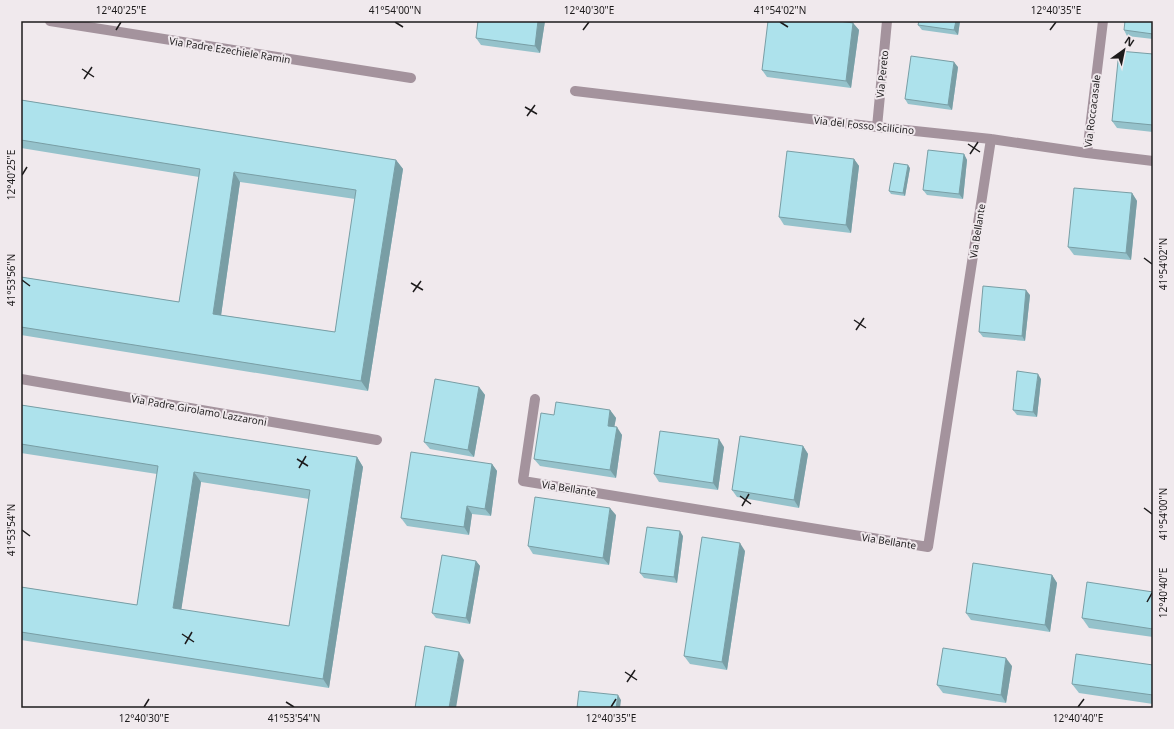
<svg xmlns="http://www.w3.org/2000/svg" width="1174" height="729" font-family="'Noto Sans',sans-serif">
	<style>
		.lines { fill: none; stroke-linecap: round; stroke-linejoin: round }
		.minor { stroke: #a4939d; stroke-width: 10 }
		.wall { fill: #95c2cb; fill-rule: evenodd }
		.shaded-wall { fill: #799ea5 }
		.building { fill: #ade2ec; stroke: #799ea5; fill-rule: evenodd }
		.ticks { fill: none; stroke: #1d1b1c; stroke-width: 1.5 }
		.labels { text-anchor: middle; stroke-width: 4; stroke-linejoin: round; paint-order: stroke }
		.street-label { font-size: 10px; fill: #1d1b1c; stroke: #f0e9ed }
		.neatline { fill: none; stroke: #1d1b1c; stroke-width: 1.5 }
		.ticks-label { font-size: 10px; text-anchor: middle; fill: #1d1b1c }
	</style>
	<rect width="100%" height="100%" fill="#f0e9ed"/>
	<g class="lines">
		<path class="minor" d="M50,21L411,78
			M575,91L877,127L991,139L1087,153L1153,161
			M877,127L887,21
			M1087,153L1103,21
			M21,379L377,440
			M535,399L523,481L928,547L991,139"/>
	</g>
	<path class="wall" d="M478,21H545L540,53L481,45L476,38Z
		M960,21L958,35L922,30L918,25Z
		M1153,21V39L1127,36L1124,30Z
		M853,23L859,30L851,88L767,77L762,70Z
		M1153,54V132L1117,128L1112,121Z
		M958,67L952,110L908,104L905,99Z
		M21,100L396,160L403,169L368,391L21,335V277L179,302L199,177L21,148ZM240,182L355,199L335,332L221,315Z
		M964,154L967,160L963,199L927,195L923,190Z
		M854,159L859,166L851,233L784,225L779,217Z
		M910,168L905,196L891,194L889,191Z
		M1132,193L1137,201L1131,260L1074,255L1068,247Z
		M1030,295L1025,341L983,337L979,332Z
		M1041,379L1037,417L1017,415L1013,410Z
		M479,387L485,395L474,457L430,449L424,442Z
		M21,405L357,457L363,467L329,688L21,640V587L137,605L157,474L21,453ZM201,482L309,499L289,626L181,610Z
		M610,410L616,418L614,427L622,435L616,478L540,466L534,459L554,415Z
		M803,446L808,454L799,508L737,497L732,490Z
		M724,447L718,490L659,482L654,474Z
		M492,464L497,471L491,516L472,514L469,535L407,526L401,518Z
		M616,515L609,565L533,554L528,546Z
		M683,536L677,583L644,578L640,573Z
		M745,551L727,670L690,664L684,656Z
		M476,561L480,566L470,624L436,618L432,613Z
		M1052,575L1057,583L1050,632L971,620L966,613Z
		M1153,592V637L1089,628L1082,618Z
		M1153,665V704L1079,693L1072,684Z
		M1012,666L1006,703L943,693L937,685Z"/>
	<path class="shaded-wall" d="M538,21H545L540,53L535,46Z
		M956,21H960L958,35L954,30Z
		M853,23L859,30L851,88L846,81Z
		M954,62L958,67L952,110L948,105Z
		M964,154L967,160L963,199L959,194Z
		M854,159L859,166L851,233L846,225Z
		M396,160L403,169L368,391L361,381Z
		M908,165L910,168L905,196L903,193Z
		M234,172L240,182L220,323L213,314Z
		M1132,193L1137,201L1131,260L1126,253Z
		M1026,290L1030,295L1025,341L1022,336Z
		M1038,374L1041,379L1037,417L1033,412Z
		M479,387L485,395L474,457L468,450Z
		M610,410L616,418L613,434L608,426Z
		M617,427L622,435L616,478L610,470Z
		M719,439L724,447L718,490L713,483Z
		M803,446L808,454L799,508L794,500Z
		M357,457L363,467L329,688L323,679Z
		M492,464L497,471L491,516L485,509Z
		M194,472L201,482L180,618L173,608Z
		M467,506L472,514L469,535L464,527Z
		M610,508L616,515L609,565L603,558Z
		M680,531L683,536L677,583L674,577Z
		M740,543L745,551L727,670L722,662Z
		M476,561L480,566L470,624L466,618Z
		M1052,575L1057,583L1050,632L1045,625Z
		M459,652L464,660L456,708H449Z
		M1006,658L1012,666L1006,703L1001,695Z
		M618,695L621,700L620,708H616Z"/>
	<path class="building" d="M478,21H538L535,46L476,38Z
		M768,21H839L853,23L846,81L762,70Z
		M919,21H956L954,30L918,25Z
		M1125,21H1153V34L1124,30Z
		M1119,51L1153,54V125L1112,121Z
		M911,56L954,62L948,105L905,99Z
		M21,100L396,160L361,381L21,327V277L179,302L200,169L21,140ZM234,172L356,190L335,332L213,314Z
		M928,150L964,154L959,194L923,190Z
		M787,151L854,159L846,225L779,217Z
		M894,163L908,165L903,193L889,191Z
		M1074,188L1132,193L1126,253L1068,247Z
		M983,286L1026,290L1022,336L979,332Z
		M1017,371L1038,374L1033,412L1013,410Z
		M435,379L479,387L468,450L424,442Z
		M556,402L610,410L608,426L617,427L610,470L534,459L541,413L554,415Z
		M21,405L357,457L323,679L21,632V587L137,605L158,466L21,444ZM194,472L310,490L289,626L173,608Z
		M660,431L719,439L713,483L654,474Z
		M740,436L803,446L794,500L732,490Z
		M411,452L492,464L485,509L467,506L464,527L401,518Z
		M535,497L610,508L603,558L528,546Z
		M647,527L680,531L674,577L640,573Z
		M702,537L740,543L722,662L684,656Z
		M442,555L476,561L466,618L432,613Z
		M973,563L1052,575L1045,625L966,613Z
		M1087,582L1153,592V629L1082,618Z
		M425,646L459,652L449,708H415Z
		M943,648L1006,658L1001,695L937,685Z
		M1076,654L1153,665V695L1072,684Z
		M579,691L618,695L616,708H577Z"/>
	<path class="ticks" d="M395,22L403,27M780,22L788,27M116,30L121,22M583,30L589,22M1050,30L1056,22M82,69L94,77M84,79L92,67M525,107L537,114M527,116L535,105M968,144L980,152M970,154L978,142M22,175L27,167M1144,258L1152,264M22,280L30,286M411,283L423,290M413,292L421,281M854,320L866,328M856,330L864,318M297,459L308,466M299,468L306,456M740,496L751,504M742,506L749,494M1144,508L1152,514M22,530L30,536M1147,602L1152,593M182,634L194,642M185,644L192,632M625,672L637,680M627,682L635,670M286,702L294,707M144,707L149,699M611,707L616,699M1078,707L1084,699"/>
	<g class="labels">
		<g class="street-label">
			<text transform="translate(230 50) rotate(9)" y="4">Via Padre Ezechiele Ramin</text>
			<text transform="translate(882 74) rotate(-84)" y="4">Via Pereto</text>
			<text transform="translate(1092 111) rotate(-83)" y="4">Via Roccacasale</text>
			<text transform="translate(864 125) rotate(6)" y="4">Via del Fosso Scilicino</text>
			<text transform="translate(977 231) rotate(-81)" y="4">Via Bellante</text>
			<text transform="translate(199 410) rotate(10)" y="4">Via Padre Girolamo Lazzaroni</text>
			<text transform="translate(569 488) rotate(9)" y="4">Via Bellante</text>
			<text transform="translate(889 541) rotate(9)" y="4">Via Bellante</text>
		</g>
	</g>
	<rect width="1174" height="729" fill="none" stroke="#f0e9ed" stroke-width="44"/>
	<g transform="translate(1124 50) rotate(33)" stroke="#f0e9ed" stroke-width="3" paint-order="stroke">
	<path d="M0-3L7 15L0 10L-7 15Z" fill="#1d1b1c"/>
	<text y="-6" font-size="11" font-weight="bold" text-anchor="middle" fill="#1d1b1c">N</text>
	</g>
	<rect x="22" y="22" width="1130" height="685" class="neatline"/>
	<g class="ticks-label">
		<text x="121" y="14">12°40'25"E</text>
		<text x="395" y="14">41°54'00"N</text>
		<text x="589" y="14">12°40'30"E</text>
		<text x="780" y="14">41°54'02"N</text>
		<text x="1056" y="14">12°40'35"E</text>
		<text transform="translate(11 175) rotate(-90)" y="4">12°40'25"E</text>
		<text transform="translate(1163 264) rotate(-90)" y="4">41°54'02"N</text>
		<text transform="translate(11 280) rotate(-90)" y="4">41°53'56"N</text>
		<text transform="translate(1163 514) rotate(-90)" y="4">41°54'00"N</text>
		<text transform="translate(11 530) rotate(-90)" y="4">41°53'54"N</text>
		<text transform="translate(1163 593) rotate(-90)" y="4">12°40'40"E</text>
		<text x="144" y="722">12°40'30"E</text>
		<text x="294" y="722">41°53'54"N</text>
		<text x="611" y="722">12°40'35"E</text>
		<text x="1078" y="722">12°40'40"E</text>
	</g>
</svg>
